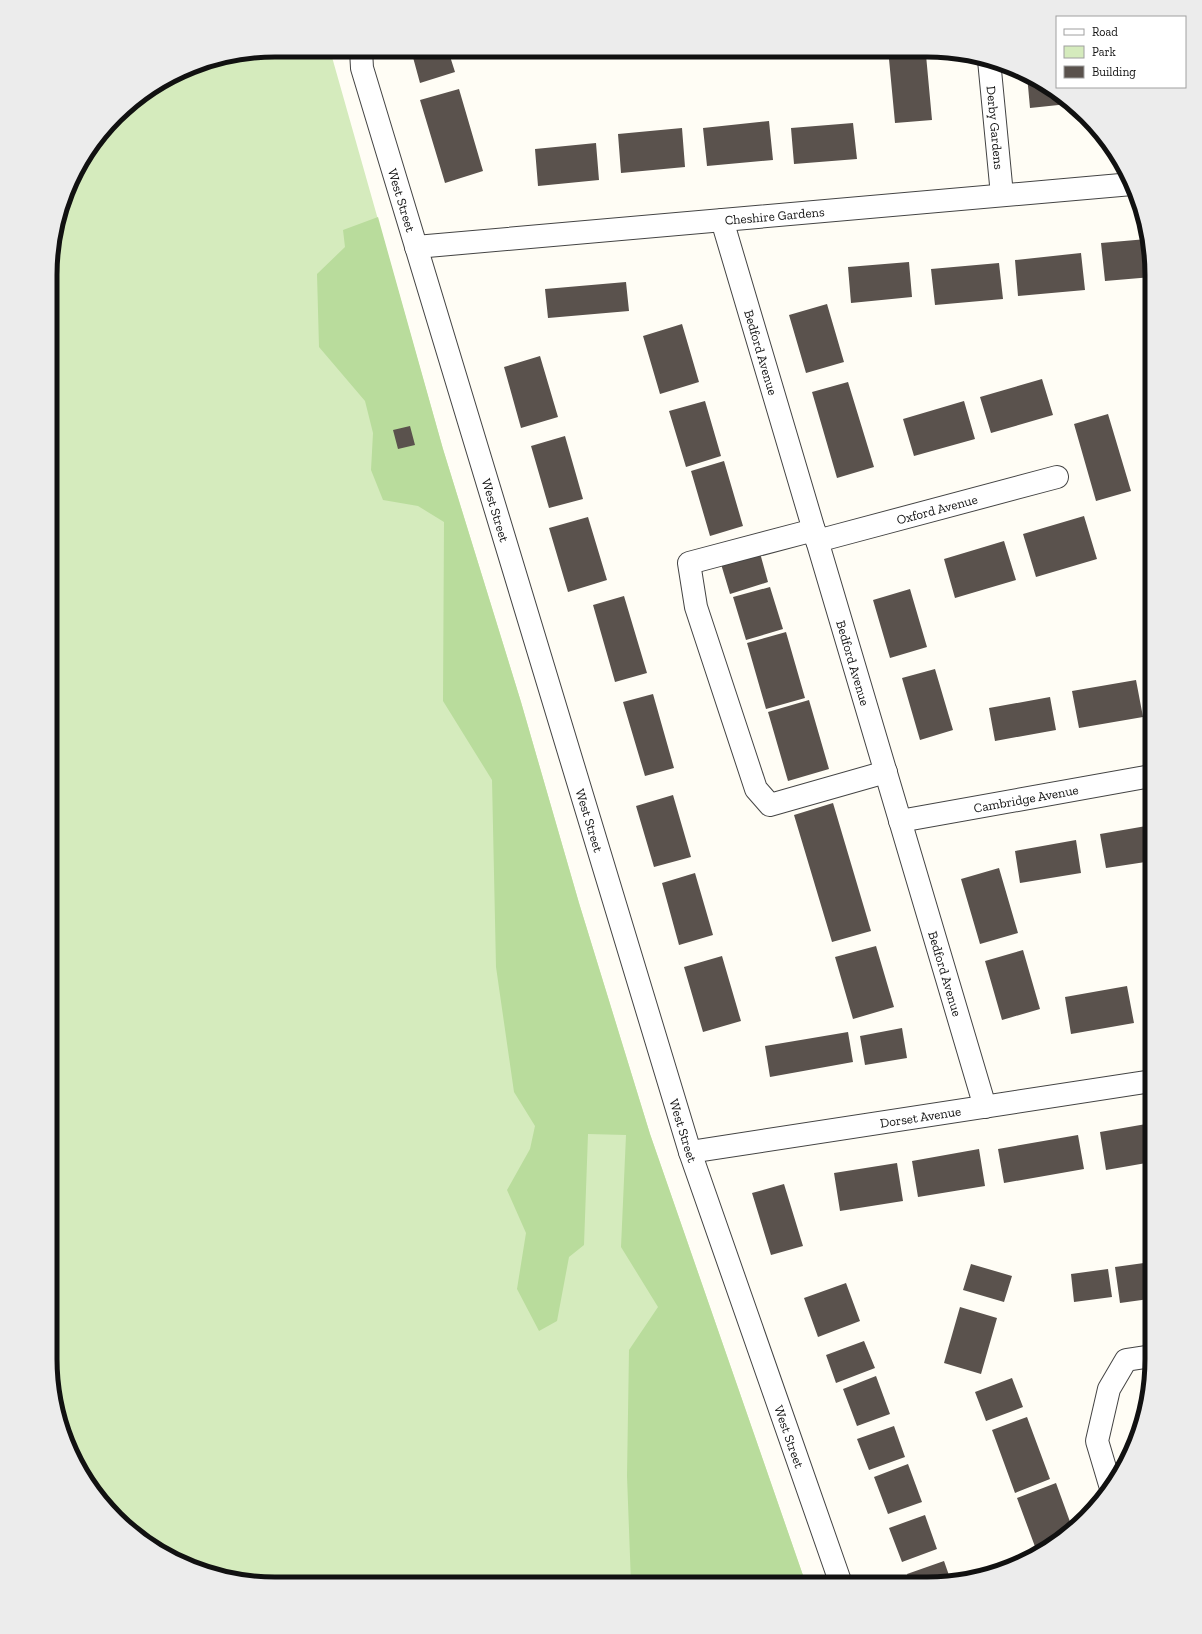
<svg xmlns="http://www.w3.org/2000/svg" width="1202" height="1634" font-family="'Zilla Slab',serif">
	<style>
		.green { fill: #d5ebbd }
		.forest { fill: #b9dc9c }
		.building { fill: #5a524d }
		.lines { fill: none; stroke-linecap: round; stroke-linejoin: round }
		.minor-casing { stroke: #444; stroke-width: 24 }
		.minor { stroke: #fff; stroke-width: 22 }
		.labels { text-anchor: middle; stroke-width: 4; stroke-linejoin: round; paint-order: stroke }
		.street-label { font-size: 13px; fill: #111; stroke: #fff }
		.rim { fill: none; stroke: #111; stroke-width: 5 }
	</style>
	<rect width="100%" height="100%" fill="#fffdf5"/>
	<path class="green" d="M275,50H330L443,449L521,702L579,903L650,1134L806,1584L246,1582L202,1572L150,1546L106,1508L73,1459L58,1417L50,1360L52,245L80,163L127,106L202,62Z"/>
	<path class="forest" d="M378,217L443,449L521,702L579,903L650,1134L806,1584L631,1583L627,1476L629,1350L658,1307L621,1247L626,1135L588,1134L584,1245L569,1257L557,1321L539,1331L517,1289L526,1233L507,1190L530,1149L535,1126L514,1092L496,967L492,780L443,701L444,522L418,506L383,500L371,470L373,433L365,401L319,347L317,274L345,247L343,230Z"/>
	<path class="building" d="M411,50H448L455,72L420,83Z
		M926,55L932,120L895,123L889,59Z
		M1027,75L1064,96L1068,100V104L1030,108Z
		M459,89L483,171L445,183L420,100Z
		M769,121L773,160L707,166L703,128Z
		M853,123L857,159L794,164L791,128Z
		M682,128L685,167L621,173L618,134Z
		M596,143L599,180L538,186L535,149Z
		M1147,239L1152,277L1105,281L1101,243Z
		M1081,253L1085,290L1018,296L1015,260Z
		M909,262L912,297L851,303L848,267Z
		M999,263L1003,299L935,305L931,269Z
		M626,282L629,311L548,318L545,289Z
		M827,304L844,362L806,373L789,315Z
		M682,324L699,382L660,394L643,336Z
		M540,356L558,417L521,428L504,367Z
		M1042,379L1053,415L991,433L980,397Z
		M848,382L874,467L837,478L812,392Z
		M705,401L721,456L686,467L669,411Z
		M964,401L975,439L914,456L903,419Z
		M1108,414L1131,491L1096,501L1074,424Z
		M410,426L415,445L398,449L393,430Z
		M565,436L583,499L549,508L531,446Z
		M724,461L743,526L710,536L691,471Z
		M1084,516L1097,559L1036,577L1023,534Z
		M588,517L607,580L568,592L549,528Z
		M1004,541L1016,580L955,598L944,559Z
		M760,553L768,582L730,594L721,564Z
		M770,587L783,629L746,640L733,597Z
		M910,589L927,647L890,658L873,600Z
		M624,596L647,673L615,682L593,605Z
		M786,632L805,698L766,709L747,643Z
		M935,669L953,730L920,740L902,678Z
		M1136,680L1143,717L1079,728L1072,691Z
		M653,694L674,768L645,776L623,702Z
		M1050,697L1056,730L995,741L989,708Z
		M809,700L829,769L788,781L768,712Z
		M673,795L691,857L654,867L636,806Z
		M833,803L871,931L832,942L794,815Z
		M1152,825V861L1106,868L1100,834Z
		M1076,840L1081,873L1020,883L1015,851Z
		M999,868L1018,933L980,944L961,879Z
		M695,873L713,935L679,945L662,883Z
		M876,946L894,1007L853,1019L835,957Z
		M1023,950L1040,1009L1002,1020L985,961Z
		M722,956L741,1021L703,1032L684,967Z
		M1152,972V1000L1151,1001L1146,973Z
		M1127,986L1134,1023L1071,1034L1065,997Z
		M902,1028L907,1058L865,1065L860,1036Z
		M848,1032L853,1062L770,1077L765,1046Z
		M1152,1123V1162L1106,1170L1100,1132Z
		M1078,1135L1084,1169L1004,1183L998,1149Z
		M979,1149L985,1186L918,1197L912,1161Z
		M897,1163L903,1201L840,1211L834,1173Z
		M784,1184L803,1246L771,1255L752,1193Z
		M1144,1263L1149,1299L1120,1303L1115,1267Z
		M971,1264L1012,1276L1004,1302L963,1290Z
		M1108,1269L1112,1297L1074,1302L1071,1274Z
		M846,1283L860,1321L818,1337L804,1298Z
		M960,1307L997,1318L981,1374L944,1363Z
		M864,1341L875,1368L836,1383L826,1355Z
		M876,1376L890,1414L857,1426L843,1389Z
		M1012,1378L1023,1407L986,1421L975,1392Z
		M1027,1417L1050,1479L1015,1493L992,1430Z
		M894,1426L905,1457L869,1470L857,1439Z
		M908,1464L922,1502L888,1514L874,1477Z
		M1056,1483L1073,1530L1044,1549L1037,1552L1017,1498Z
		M925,1515L937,1549L902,1562L889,1528Z
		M944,1561L951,1581L928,1584H910L907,1574Z"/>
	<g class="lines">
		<defs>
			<g id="minor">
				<path id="s1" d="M361,50L362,68L690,1152L841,1584"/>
				<path id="s2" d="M989,60L1002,195"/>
				<path id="s3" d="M722,220L985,1107"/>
				<path id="s4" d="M416,247L1132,184"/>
				<path d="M814,530L689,563L696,607L756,789L770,805L886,772"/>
				<path id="s5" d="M817,541L1057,477"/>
				<path id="s6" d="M900,821L1151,776"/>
				<path id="s7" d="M690,1152L1152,1081"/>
				<path d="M1111,1488L1097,1441L1109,1389L1126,1360L1152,1356"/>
			</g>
		</defs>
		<use href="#minor" class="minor-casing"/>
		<use href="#minor" class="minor"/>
	</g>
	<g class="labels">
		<g class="street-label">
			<text dy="5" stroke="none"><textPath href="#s2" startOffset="68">Derby Gardens</textPath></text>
			<text dy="5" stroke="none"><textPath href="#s1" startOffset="156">West Street</textPath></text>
			<text dy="5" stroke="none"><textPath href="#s4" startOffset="360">Cheshire Gardens</textPath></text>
			<text dy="5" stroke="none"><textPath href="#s3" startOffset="138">Bedford Avenue</textPath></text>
			<text dy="5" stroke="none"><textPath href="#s5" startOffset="124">Oxford Avenue</textPath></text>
			<text dy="5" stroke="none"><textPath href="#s1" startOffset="480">West Street</textPath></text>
			<text dy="5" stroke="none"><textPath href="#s3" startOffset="462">Bedford Avenue</textPath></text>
			<text dy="5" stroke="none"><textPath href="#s6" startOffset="128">Cambridge Avenue</textPath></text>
			<text dy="5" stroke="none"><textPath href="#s1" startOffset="804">West Street</textPath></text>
			<text dy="5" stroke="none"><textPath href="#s3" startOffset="786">Bedford Avenue</textPath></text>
			<text dy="5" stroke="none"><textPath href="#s7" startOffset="233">Dorset Avenue</textPath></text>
			<text dy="5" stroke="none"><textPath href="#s1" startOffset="1128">West Street</textPath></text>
			<text dy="5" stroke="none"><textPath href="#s1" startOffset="1452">West Street</textPath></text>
		</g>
	</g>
	<path d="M0 0H1202V1634H0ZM275 57H927A218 218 0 0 1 1145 275V1359A218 218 0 0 1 927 1577H275A218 218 0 0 1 57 1359V275A218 218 0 0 1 275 57Z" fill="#ececec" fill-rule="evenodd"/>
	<path class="rim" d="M275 57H927A218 218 0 0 1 1145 275V1359A218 218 0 0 1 927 1577H275A218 218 0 0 1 57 1359V275A218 218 0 0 1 275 57Z"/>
	<rect x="1056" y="16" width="130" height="72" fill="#ffffff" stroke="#a0a0a0"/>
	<rect x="1064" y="29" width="20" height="6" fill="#ffffff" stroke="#a0a0a0"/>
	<text x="1092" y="36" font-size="12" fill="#111111">Road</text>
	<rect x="1064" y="46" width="20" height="12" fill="#d5ebbd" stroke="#a0a0a0"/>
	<text x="1092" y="56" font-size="12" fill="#111111">Park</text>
	<rect x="1064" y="66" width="20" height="12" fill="#5a524d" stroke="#a0a0a0"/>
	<text x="1092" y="76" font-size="12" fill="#111111">Building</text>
</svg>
